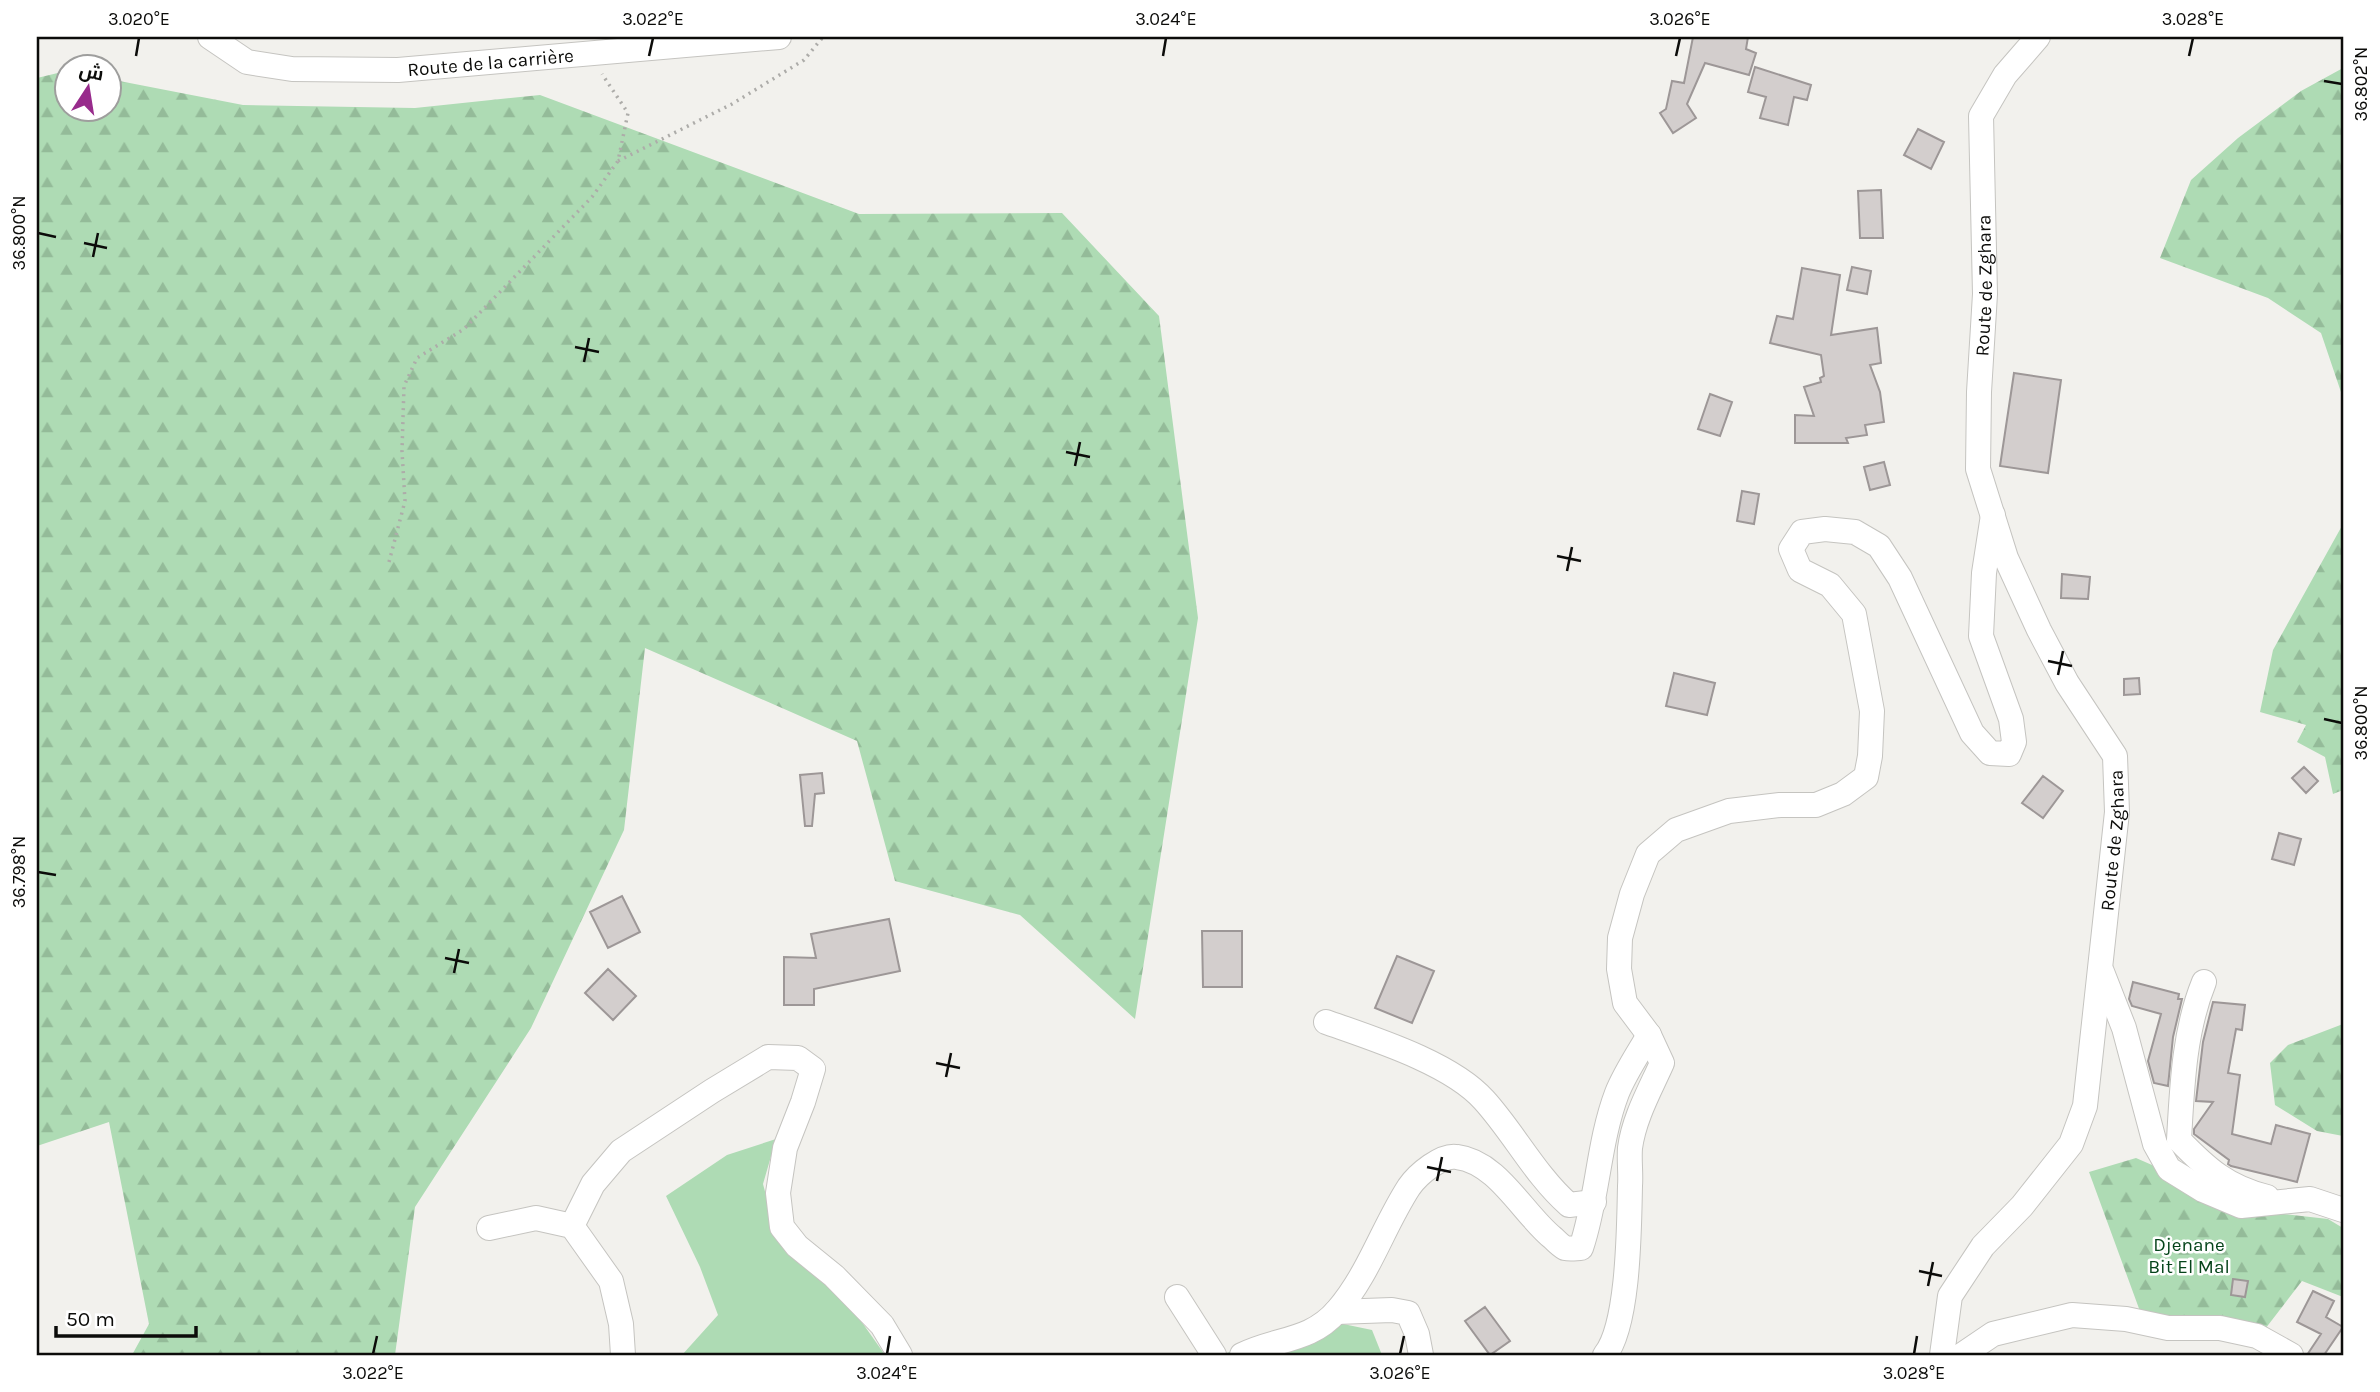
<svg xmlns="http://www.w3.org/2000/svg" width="2380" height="1392" font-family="Karla,Cairo,sans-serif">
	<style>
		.green { fill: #aedbb4 }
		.forest { fill: url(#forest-firs) }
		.building { fill: #d3cecd; stroke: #9d9797; stroke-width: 2 }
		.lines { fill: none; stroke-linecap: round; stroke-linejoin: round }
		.minor-casing { stroke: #c5c4c0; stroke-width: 26 }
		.path { stroke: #adaca9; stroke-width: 3.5; stroke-dasharray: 2 5; stroke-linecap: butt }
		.minor { stroke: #fff; stroke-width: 24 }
		.ticks { fill: none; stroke: #0c0c0a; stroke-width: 2.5 }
		.labels { text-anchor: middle; stroke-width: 5; stroke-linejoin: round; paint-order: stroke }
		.street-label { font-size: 19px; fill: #0c0c0a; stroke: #fff }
		.park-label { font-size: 19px; fill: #05441a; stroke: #fff }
		.neatline { fill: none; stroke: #0c0c0a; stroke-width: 2.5 }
		.ticks-label { font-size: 18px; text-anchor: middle; fill: #0c0c0a }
	</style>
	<defs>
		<pattern id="forest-firs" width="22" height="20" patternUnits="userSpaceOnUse" patternTransform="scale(1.75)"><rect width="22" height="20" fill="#aedbb4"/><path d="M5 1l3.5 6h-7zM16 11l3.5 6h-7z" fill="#94bb99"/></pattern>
	</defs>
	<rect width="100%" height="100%" fill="#f2f1ed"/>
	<path class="green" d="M776,1139L763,1184L778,1240L854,1311L885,1355H682L718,1315L700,1267L666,1196L727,1155Z
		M1324,1320L1372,1330L1382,1355H1222L1272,1335Z"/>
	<path class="forest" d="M2343,68V398L2321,333L2268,298L2160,258L2191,180L2238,138L2301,91Z
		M66,71V108H108L109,79L243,105L415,108L540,95L859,214L1062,213L1159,316L1198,618L1135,1019L1020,915L895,881L857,741L645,648L624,830L531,1028L415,1207L395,1355H132L149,1324L109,1122L37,1146V78Z
		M2343,524V790L2333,794L2325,757L2297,742L2306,725L2260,712L2273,650Z
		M2343,1024V1136L2317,1131L2275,1105L2270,1063L2288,1045Z
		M2136,1158L2257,1211L2328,1219L2343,1228V1297L2302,1281L2262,1333L2141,1314L2089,1172Z"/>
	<path class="building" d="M1693,37H1748L1746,49L1756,53L1749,75L1705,63L1687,104L1696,118L1673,133L1660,113L1666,109L1672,81L1684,83Z
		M1755,67L1811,85L1807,100L1794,97L1788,125L1760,118L1766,97L1748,92Z
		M1918,129L1944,142L1931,169L1904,155Z
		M1881,190L1883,238H1860L1858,191Z
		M1852,267L1871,271L1867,294L1847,290Z
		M1802,268L1840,275L1831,335L1877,328L1881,363L1870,365L1880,392L1884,422L1865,425L1867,435L1846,438L1848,443H1795V415L1814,416L1804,387L1821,382L1820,378L1824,376L1821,355L1770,343L1777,316L1793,319Z
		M2014,373L2061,380L2048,473L2000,466Z
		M1710,394L1732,402L1720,436L1698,429Z
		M1884,462L1890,485L1870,490L1864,467Z
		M1742,491L1759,494L1754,524L1737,521Z
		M2062,574L2090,577L2088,599L2061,598Z
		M1674,673L1715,683L1707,715L1666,706Z
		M2139,678L2140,694L2124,695V679Z
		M2304,767L2318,781L2306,793L2292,778Z
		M822,773L824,793L815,794L812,826H805L800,775Z
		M2043,776L2063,791L2043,818L2022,803Z
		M2279,833L2301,839L2294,865L2272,859Z
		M622,896L640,932L608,948L590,912Z
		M889,919L900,971L814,989V1005H784V957L816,958L811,934Z
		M1202,931H1242V987H1203Z
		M1397,956L1434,971L1412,1023L1375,1008Z
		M608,969L636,996L613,1020L585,993Z
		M2133,982L2179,994L2178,999H2182L2173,1037L2168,1086L2154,1083L2148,1061L2161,1014L2132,1006L2129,999Z
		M2213,1002L2245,1005L2242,1030L2236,1029L2228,1073L2240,1075L2232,1134L2271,1144L2276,1125L2310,1134L2297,1182L2231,1166L2228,1164L2229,1160L2194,1134V1129L2213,1102L2196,1101L2203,1042Z
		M2233,1279L2248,1281L2245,1297L2231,1295Z
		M2313,1291L2334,1301L2326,1317L2343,1327L2324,1355H2307L2321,1334L2297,1322Z
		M1485,1307L1510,1341L1490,1355L1465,1321Z"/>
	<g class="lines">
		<defs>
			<g id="minor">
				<path id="s1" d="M210,37L247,62L292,69L398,70L779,37"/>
				<path d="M2102,972L2124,1028L2155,1144L2169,1169L2203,1190L2241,1206L2310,1199L2343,1210"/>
				<path d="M2204,982C2184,1031 2182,1087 2179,1140C2207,1169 2227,1187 2267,1197"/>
				<path d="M1326,1022C1374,1039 1451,1063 1484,1100C1514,1133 1535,1175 1569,1205L1594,1202"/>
				<path d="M572,1226L593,1184L621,1151L712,1091L768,1057L798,1058L813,1069L803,1102L785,1148L778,1193L782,1227L797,1246L834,1276L882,1325L900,1355"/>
				<path d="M489,1228L536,1218L572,1226L611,1281L621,1324L623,1355"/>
				<path d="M1177,1297L1214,1355"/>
				<path d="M1336,1312L1392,1310L1408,1313L1417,1334L1421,1355"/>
				<path d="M1242,1355C1276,1338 1310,1342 1337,1311C1369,1274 1383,1227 1409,1187C1418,1174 1442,1154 1457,1157C1498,1162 1523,1214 1553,1238C1556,1241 1561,1246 1565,1248C1570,1249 1577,1248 1581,1248C1598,1198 1598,1143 1617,1093C1625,1073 1638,1054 1649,1035"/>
				<path d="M1605,1355C1629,1325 1629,1227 1630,1186C1631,1174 1629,1161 1630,1148C1634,1118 1650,1090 1662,1063L1649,1035L1625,1003L1619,969L1620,938L1632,894L1648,854L1676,830L1729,811L1780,805H1816L1843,794L1866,777L1870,756L1872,711L1854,614L1830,585L1800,570L1791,549L1802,532L1825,529L1855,532L1879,546L1900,578L1972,733L1990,753L2009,754L2014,742L2011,719L1981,636L1984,573L1993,515"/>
				<path id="s2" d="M1942,1355L1950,1296L1983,1246L2022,1206L2071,1144L2085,1106L2117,812L2115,756L2067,683L2039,630L2006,558L1978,469L1979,392L1985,294L1981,116L2005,75L2038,37"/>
				<path d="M1962,1355L1993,1334L2072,1315L2126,1319L2168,1328H2220L2257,1336L2291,1355"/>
			</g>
		</defs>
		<use href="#minor" class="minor-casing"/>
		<path class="path" d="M618,161L732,104L804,60L823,37
			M389,562L405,501L402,451L404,386L417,358L464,329L592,197L618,161L628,113L602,74"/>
		<use href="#minor" class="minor"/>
	</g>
	<path class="ticks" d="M136,56L139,38M649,56L653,38M1163,56L1166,38M1676,56L1680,38M2189,56L2193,38M2324,81L2342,84M38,233L56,237M84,243L107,248M93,257L98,233M575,347L599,352M584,362L589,338M1066,452L1090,457M1075,466L1080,442M1557,556L1581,561M1567,571L1572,547M2048,661L2072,666M2058,675L2063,651M2324,719L2342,723M38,872L56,875M445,958L469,963M454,973L459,949M936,1063L960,1068M946,1077L951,1053M1427,1167L1451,1172M1437,1181L1442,1157M1919,1271L1942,1276M1928,1286L1933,1262M373,1354L377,1336M887,1354L890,1336M1400,1354L1404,1336M1914,1354L1917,1336"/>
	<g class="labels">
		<g class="street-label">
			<text dy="7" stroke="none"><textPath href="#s1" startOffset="289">Route de la carrière</textPath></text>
			<text dy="7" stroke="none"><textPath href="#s2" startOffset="1150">Route de Zghara</textPath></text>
			<text dy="7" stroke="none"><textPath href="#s2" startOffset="562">Route de Zghara</textPath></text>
		</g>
		<g class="park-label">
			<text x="2189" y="1251">Djenane<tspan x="2189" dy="22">Bit El Mal</tspan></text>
		</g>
	</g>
	<rect width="2380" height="1392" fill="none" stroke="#ffffff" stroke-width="77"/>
	<g transform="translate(88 88) rotate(12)"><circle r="33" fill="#ffffff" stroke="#9e9e9d" stroke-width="2"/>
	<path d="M0-5L12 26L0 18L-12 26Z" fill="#982b8c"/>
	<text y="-10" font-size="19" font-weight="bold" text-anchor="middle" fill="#0c0c0a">ش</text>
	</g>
	<path d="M56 1326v10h140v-10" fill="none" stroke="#0c0c0a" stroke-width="3.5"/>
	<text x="66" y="1326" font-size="21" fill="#0c0c0a" stroke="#ffffff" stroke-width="5" paint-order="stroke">50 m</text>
	<rect x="38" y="38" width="2304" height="1316" class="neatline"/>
	<g class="ticks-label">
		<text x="139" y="25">3.020°E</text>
		<text x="653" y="25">3.022°E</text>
		<text x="1166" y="25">3.024°E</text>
		<text x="1680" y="25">3.026°E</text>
		<text x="2193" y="25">3.028°E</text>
		<text transform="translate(2361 84) rotate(-90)" y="6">36.802°N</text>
		<text transform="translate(19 233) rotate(-90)" y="6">36.800°N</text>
		<text transform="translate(2361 723) rotate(-90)" y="6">36.800°N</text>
		<text transform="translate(19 872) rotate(-90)" y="6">36.798°N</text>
		<text x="373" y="1379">3.022°E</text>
		<text x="887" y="1379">3.024°E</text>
		<text x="1400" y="1379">3.026°E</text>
		<text x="1914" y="1379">3.028°E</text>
	</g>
</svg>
